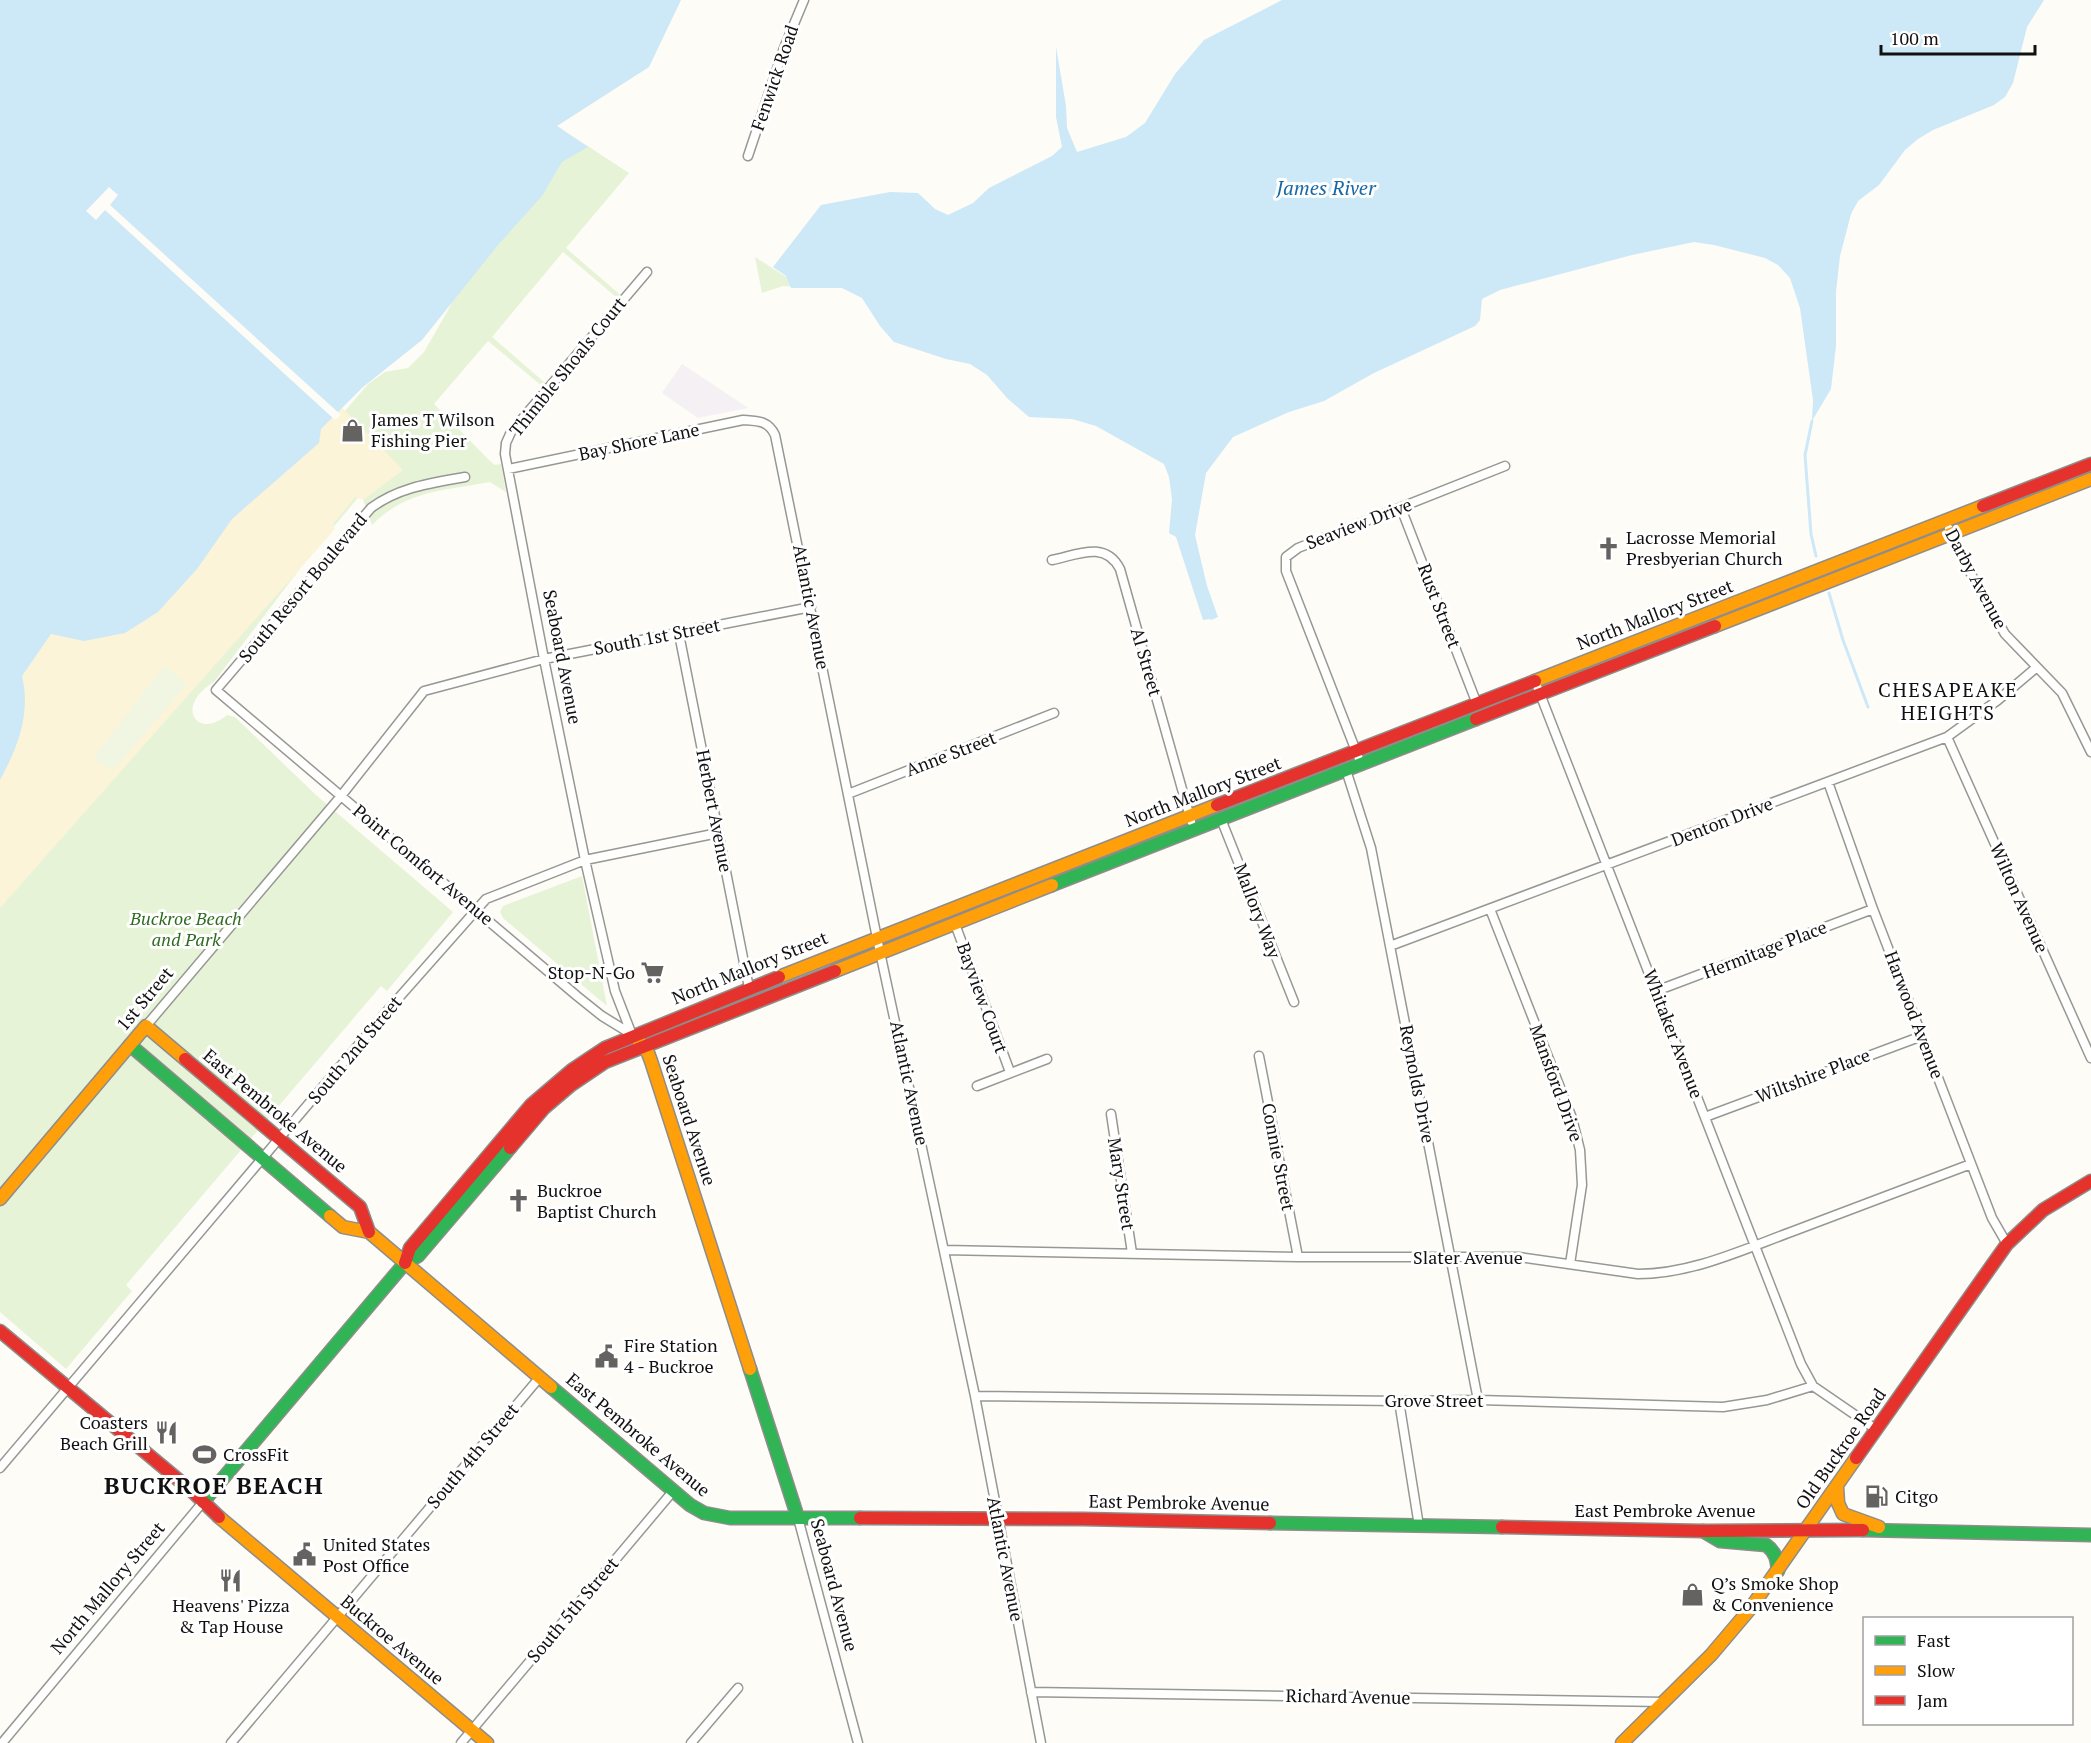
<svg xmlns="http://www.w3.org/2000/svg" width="2091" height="1743" font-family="'PT Serif',serif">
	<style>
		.industrial { fill: #f5f0f3 }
		.green { fill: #e7f3d7 }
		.sand { fill: #fcf4d9 }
		.pitch { fill: #f0f6e1 }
		.water { fill: #cde8f7 }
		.pier { fill: #fdfcf7 }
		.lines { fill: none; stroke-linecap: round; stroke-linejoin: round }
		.stream { stroke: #cde8f7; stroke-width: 3 }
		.street-casing { stroke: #979795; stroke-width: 11 }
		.fast-casing { stroke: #8e8d8b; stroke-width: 15 }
		.slow-casing { stroke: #8e8d8b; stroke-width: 15 }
		.jam-casing { stroke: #8e8d8b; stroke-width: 15 }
		.street { stroke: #fffffe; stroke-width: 8 }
		.fast { stroke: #30b455; stroke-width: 12 }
		.slow { stroke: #ff9f0a; stroke-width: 12 }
		.jam { stroke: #e5322d; stroke-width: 12 }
		.labels { text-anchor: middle; stroke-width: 6; stroke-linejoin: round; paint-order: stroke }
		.street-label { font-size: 18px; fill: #111; stroke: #fff }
		.poi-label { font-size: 18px; fill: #111; stroke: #fff; text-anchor: start }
		.park-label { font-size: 18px; font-style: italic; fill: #2f6b1f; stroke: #fff }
		.water-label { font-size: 20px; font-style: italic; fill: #1768a6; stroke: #fff }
		.neighbourhood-label { font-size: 20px; letter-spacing: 1.5px; fill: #111; stroke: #fff }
		.district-label { font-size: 24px; font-weight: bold; letter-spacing: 1.5px; fill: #111; stroke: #fff }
	</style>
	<rect width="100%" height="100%" fill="#fdfcf7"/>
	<path class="industrial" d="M682,364L748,408L698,418L662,393Z"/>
	<path class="green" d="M557,126L629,173L566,248L625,299L622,302L563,252L492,337L551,388L548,391L488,341L434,404L488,459L495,465L501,464L506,492L490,482C443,491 407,490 372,525L361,494L311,554L214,682C173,707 198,740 227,715L235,717L316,795L453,912L387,991L381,986L126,1285L132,1291L66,1369L0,1312V793L338,419L368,384L385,372L408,368L424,352L447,312L467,272Z
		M755,257L802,287L783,286L762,293Z
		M582,876L607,1006L503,918L500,912L503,906Z"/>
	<path class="sand" d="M315,380L403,470L363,500L355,497L333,524L335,529L0,908V617Z"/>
	<path class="pitch" d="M165,666L187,684L112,771L93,758Z"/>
	<path class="water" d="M0,0H681L649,67L557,126L588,147L562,162L542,196L498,245L422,340L363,387L321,429L319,443L232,519L197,569L158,612L125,633L84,641L51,634L22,676C31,714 18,747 0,780Z
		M1282,0H2044L2027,27L2013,83L2005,97L1994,105L1933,130L1918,139L1905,150L1879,185L1858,201L1851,214L1840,256L1836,292V346L1831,389L1812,421L1813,400L1800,308L1790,278L1778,265L1765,258L1714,245L1694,242L1632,255L1500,290L1482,299L1480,320L1475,326L1374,373L1324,401L1289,412L1233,437L1206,473L1195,535L1207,586L1218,617L1211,620L1210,619L1203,620L1176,537L1169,533L1172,499L1169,477L1164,464L1096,426L1072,419L1029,417L1008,399L987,375L970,364L946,359L894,342L880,326L862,298L842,288H791L786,276L773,267L821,205L890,192L918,193L935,209L948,215L973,203L989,188L1052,156L1062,147L1056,117V47L1066,106L1067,128L1077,152L1126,137L1145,123L1175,74L1204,40Z"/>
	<path class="pier" d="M109,187L118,195L110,205L341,415L335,420L105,210L96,220L86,211Z"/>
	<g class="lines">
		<path class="stream" d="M1812,421L1805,455L1811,534L1816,556
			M1829,593L1843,640L1868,707"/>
		<defs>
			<path id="street" d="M748,156L784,48L804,0
				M508,469L743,420C757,421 768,420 775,435L877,938L975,1396L1041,1743
				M465,477C432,483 399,487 371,508L216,690L577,996L602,1016L633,1035
				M1401,508L1477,704
				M1949,529L1975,582L2005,634L2062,693L2091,752
				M1052,560C1077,555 1105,540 1120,569L1191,821
				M679,634L749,988
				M1535,681L1801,1364L1813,1386
				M1947,737L2091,1058
				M1361,764L1286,571V557L1298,548L1505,466
				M1346,770L1371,848L1478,1400
				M1828,782L1873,909L1992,1218L2007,1244
				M848,794L1054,713
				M1221,819L1294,1002
				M1490,909L1572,1118L1580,1150L1582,1185L1570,1264
				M955,924L1010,1072
				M1390,946L1947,737L1998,700L2037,667
				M1656,991L1873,909
				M146,1026L341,796L424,691L544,659L811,607
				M632,1035L615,991L585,860L544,659L505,454L506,443L511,432L647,272
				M1259,1056L1298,1257
				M977,1086L1047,1059
				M1111,1114L1132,1253
				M1705,1117L1922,1036
				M944,1250L1298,1257H1519L1638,1274C1691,1274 1742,1250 1791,1232C1851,1209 1911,1187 1971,1164
				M975,1396L1399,1401L1478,1400L1723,1407L1767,1400L1813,1386L1877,1430
				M1399,1401L1419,1526
				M0,1468L388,1010L486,899L585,860L718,833
				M798,1518L858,1743
				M1031,1692L1664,1702
				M2,1743L203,1502
				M231,1743L540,1377
				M461,1743L674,1490
				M691,1743L738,1688"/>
			<path id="fast" d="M1052,885L1476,719
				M130,1045L330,1216
				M750,1369L798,1518
				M551,1387L690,1505L704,1513L730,1518H860
				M203,1502L405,1263L418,1256L510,1148
				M1270,1523L1502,1527
				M1863,1530L2091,1535
				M1703,1531L1720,1541L1766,1545C1776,1552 1777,1560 1778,1571"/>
			<path id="slow" d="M1715,626L2091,479
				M1535,681L1983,506
				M835,971L1052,885
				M779,977L1217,805
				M638,1040L648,1053L651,1061L750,1369
				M0,1199L146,1026L185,1059
				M330,1216L343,1227L369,1232L551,1387
				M1837,1487L1838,1503L1843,1514L1879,1527
				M219,1517L487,1743
				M1622,1743L1711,1655L1750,1609L1856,1458"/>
			<path id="jam" d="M1983,506L2091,464
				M1476,719L1715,626
				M1217,805L1535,681
				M185,1059L360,1207L369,1232
				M510,1148L544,1108L571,1085L605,1062L835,971
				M405,1263L410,1248L531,1105L572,1070L605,1048L779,977
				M0,1331L193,1492L219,1517
				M1856,1458L2007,1244L2043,1210L2091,1181
				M860,1518L1083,1519L1270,1523
				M1502,1527L1703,1531L1863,1530"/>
		</defs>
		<use href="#street" class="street-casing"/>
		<use href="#fast" class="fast-casing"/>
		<use href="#slow" class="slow-casing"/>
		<use href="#jam" class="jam-casing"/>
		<use href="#street" class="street"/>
		<use href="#fast" class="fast"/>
		<use href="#slow" class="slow"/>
		<use href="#jam" class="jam"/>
	</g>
	<defs>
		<symbol id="shop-bare" viewBox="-9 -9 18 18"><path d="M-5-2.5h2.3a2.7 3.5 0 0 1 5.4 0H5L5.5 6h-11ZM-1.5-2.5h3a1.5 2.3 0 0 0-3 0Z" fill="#646362" stroke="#fff" stroke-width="2.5" paint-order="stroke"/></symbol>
		<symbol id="church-bare" viewBox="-9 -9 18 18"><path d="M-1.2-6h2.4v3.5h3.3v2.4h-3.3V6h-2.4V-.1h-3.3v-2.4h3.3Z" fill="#646362" stroke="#fff" stroke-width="2.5" paint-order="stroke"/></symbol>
		<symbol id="supermarket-bare" viewBox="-9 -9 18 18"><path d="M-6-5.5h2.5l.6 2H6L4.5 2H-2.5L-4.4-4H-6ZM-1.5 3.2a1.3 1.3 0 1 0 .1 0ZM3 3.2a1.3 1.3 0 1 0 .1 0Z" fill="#646362" stroke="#fff" stroke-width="2.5" paint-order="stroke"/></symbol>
		<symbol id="civic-bare" viewBox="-9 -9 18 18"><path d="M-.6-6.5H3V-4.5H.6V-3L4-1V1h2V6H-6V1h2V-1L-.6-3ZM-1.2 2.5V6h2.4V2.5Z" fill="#646362" stroke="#fff" stroke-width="2.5" paint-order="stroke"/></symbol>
		<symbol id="restaurant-bare" viewBox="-9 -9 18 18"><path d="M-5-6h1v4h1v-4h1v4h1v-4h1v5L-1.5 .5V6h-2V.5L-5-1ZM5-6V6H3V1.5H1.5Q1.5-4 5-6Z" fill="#646362" stroke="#fff" stroke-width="2.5" paint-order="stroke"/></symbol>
		<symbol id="stadium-bare" viewBox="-9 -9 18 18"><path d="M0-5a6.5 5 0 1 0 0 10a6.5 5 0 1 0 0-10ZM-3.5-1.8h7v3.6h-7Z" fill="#646362" stroke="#fff" stroke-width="2.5" paint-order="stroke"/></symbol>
		<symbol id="fuel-bare" viewBox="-9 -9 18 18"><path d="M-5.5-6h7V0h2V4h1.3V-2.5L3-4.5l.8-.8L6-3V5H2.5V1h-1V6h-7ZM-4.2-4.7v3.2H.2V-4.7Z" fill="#646362" stroke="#fff" stroke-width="2.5" paint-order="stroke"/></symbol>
	</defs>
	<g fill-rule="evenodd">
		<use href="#shop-bare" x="336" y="414" width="33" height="33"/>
		<use href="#church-bare" x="1592" y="532" width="33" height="33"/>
		<use href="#supermarket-bare" x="636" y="956" width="33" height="33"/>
		<use href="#church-bare" x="502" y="1184" width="33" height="33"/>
		<use href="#civic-bare" x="590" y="1340" width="33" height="33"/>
		<use href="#restaurant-bare" x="150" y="1416" width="33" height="33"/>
		<use href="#stadium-bare" x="188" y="1438" width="33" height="33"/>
		<use href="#fuel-bare" x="1860" y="1480" width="33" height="33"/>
		<use href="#civic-bare" x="288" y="1538" width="33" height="33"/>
		<use href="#restaurant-bare" x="214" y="1564" width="33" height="33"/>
		<use href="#shop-bare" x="1676" y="1578" width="33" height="33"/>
	</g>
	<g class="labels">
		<g class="street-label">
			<text transform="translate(775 78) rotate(-71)" y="6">Fenwick Road</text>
			<text transform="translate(568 367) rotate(-51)" y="6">Thimble Shoals Court</text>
			<text transform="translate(639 442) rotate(-12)" y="6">Bay Shore Lane</text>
			<text transform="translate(1359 524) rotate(-21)" y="6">Seaview Drive</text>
			<text transform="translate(1976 579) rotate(62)" y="6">Darby Avenue</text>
			<text transform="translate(303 588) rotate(-50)" y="6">South Resort Boulevard</text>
			<text transform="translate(1439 606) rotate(69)" y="6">Rust Street</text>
			<text transform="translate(811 607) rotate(79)" y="6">Atlantic Avenue</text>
			<text transform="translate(1655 615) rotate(-21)" y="6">North Mallory Street</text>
			<text transform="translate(657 637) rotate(-11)" y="6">South 1st Street</text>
			<text transform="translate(562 657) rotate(79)" y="6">Seaboard Avenue</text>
			<text transform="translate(1146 662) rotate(74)" y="6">Al Street</text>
			<text transform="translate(951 754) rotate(-21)" y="6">Anne Street</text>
			<text transform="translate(1203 792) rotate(-21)" y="6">North Mallory Street</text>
			<text transform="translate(714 811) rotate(79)" y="6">Herbert Avenue</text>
			<text transform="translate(1722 822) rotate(-21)" y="6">Denton Drive</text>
			<text transform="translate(423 865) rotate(40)" y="6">Point Comfort Avenue</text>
			<text transform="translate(2019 898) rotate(66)" y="6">Wilton Avenue</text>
			<text transform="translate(1257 911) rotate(69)" y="6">Mallory Way</text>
			<text transform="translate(1765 950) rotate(-21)" y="6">Hermitage Place</text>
			<text transform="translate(750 968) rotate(-22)" y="6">North Mallory Street</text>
			<text transform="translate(982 998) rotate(70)" y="6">Bayview Court</text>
			<text transform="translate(145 999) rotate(-50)" y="6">1st Street</text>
			<text transform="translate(1914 1015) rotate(69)" y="6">Harwood Avenue</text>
			<text transform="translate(1673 1034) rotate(69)" y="6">Whitaker Avenue</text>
			<text transform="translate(355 1050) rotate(-50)" y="6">South 2nd Street</text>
			<text transform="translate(1813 1076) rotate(-21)" y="6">Wiltshire Place</text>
			<text transform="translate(909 1083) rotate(78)" y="6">Atlantic Avenue</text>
			<text transform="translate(1556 1083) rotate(70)" y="6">Mansford Drive</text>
			<text transform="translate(1417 1084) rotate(79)" y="6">Reynolds Drive</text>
			<text transform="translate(275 1111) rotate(40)" y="6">East Pembroke Avenue</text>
			<text transform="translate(689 1120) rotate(72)" y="6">Seaboard Avenue</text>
			<text transform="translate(1278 1157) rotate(79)" y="6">Connie Street</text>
			<text transform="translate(1121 1184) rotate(81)" y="6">Mary Street</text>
			<text x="1468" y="1264">Slater Avenue</text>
			<text x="1434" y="1407">Grove Street</text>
			<text transform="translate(638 1435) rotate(40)" y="6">East Pembroke Avenue</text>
			<text transform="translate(1841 1449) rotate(-55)" y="6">Old Buckroe Road</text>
			<text transform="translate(473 1456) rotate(-50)" y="6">South 4th Street</text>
			<text transform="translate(1179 1503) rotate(1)" y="6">East Pembroke Avenue</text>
			<text x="1665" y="1517">East Pembroke Avenue</text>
			<text transform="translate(1005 1559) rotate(79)" y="6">Atlantic Avenue</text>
			<text transform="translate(834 1585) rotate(75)" y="6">Seaboard Avenue</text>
			<text transform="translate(108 1588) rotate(-50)" y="6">North Mallory Street</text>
			<text transform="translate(573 1610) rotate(-50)" y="6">South 5th Street</text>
			<text transform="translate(392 1640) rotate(40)" y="6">Buckroe Avenue</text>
			<text transform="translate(1348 1697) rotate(1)" y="6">Richard Avenue</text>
		</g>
		<g class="poi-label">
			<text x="371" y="426">James T Wilson<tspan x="371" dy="21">Fishing Pier</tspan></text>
			<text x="1626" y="544">Lacrosse Memorial<tspan x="1626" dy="21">Presbyerian Church</tspan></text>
			<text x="635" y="979" text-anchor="end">Stop-N-Go</text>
			<text x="537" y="1197">Buckroe<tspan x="537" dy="21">Baptist Church</tspan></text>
			<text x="624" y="1352">Fire Station<tspan x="624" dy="21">4 - Buckroe</tspan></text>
			<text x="148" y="1429" text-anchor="end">Coasters<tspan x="148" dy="21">Beach Grill</tspan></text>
			<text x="223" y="1461">CrossFit</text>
			<text x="1895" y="1503">Citgo</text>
			<text x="323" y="1551">United States<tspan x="323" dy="21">Post Office</tspan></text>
			<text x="1711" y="1590">Q’s Smoke Shop<tspan x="1711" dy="21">&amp; Convenience</tspan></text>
			<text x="231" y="1612" text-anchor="middle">Heavens' Pizza<tspan x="231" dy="21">&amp; Tap House</tspan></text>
		</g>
		<g class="park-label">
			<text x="186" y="925">Buckroe Beach<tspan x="186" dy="21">and Park</tspan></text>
		</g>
		<g class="water-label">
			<text x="1326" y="195">James River</text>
		</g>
		<g class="neighbourhood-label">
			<text x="1948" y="697">CHESAPEAKE<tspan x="1948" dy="23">HEIGHTS</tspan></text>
		</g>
		<g class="district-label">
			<text x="214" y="1494">BUCKROE BEACH</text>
		</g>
	</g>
	<rect x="1863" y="1617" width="210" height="108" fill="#ffffff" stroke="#a0a0a0" stroke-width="1.5"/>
	<rect x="1875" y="1636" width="30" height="9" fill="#30b455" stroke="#a0a0a0" stroke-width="1.5"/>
	<text x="1917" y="1647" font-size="18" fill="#111111">Fast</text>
	<rect x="1875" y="1666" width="30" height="9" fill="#ff9f0a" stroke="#a0a0a0" stroke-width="1.5"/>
	<text x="1917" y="1677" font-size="18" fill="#111111">Slow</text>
	<rect x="1875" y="1696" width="30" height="9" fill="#e5322d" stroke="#a0a0a0" stroke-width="1.5"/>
	<text x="1917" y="1707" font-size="18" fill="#111111">Jam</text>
	<path d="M1881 45v9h154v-9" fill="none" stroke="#111111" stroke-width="3"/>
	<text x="1890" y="45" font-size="18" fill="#111111" stroke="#ffffff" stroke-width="4.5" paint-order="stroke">100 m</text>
</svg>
